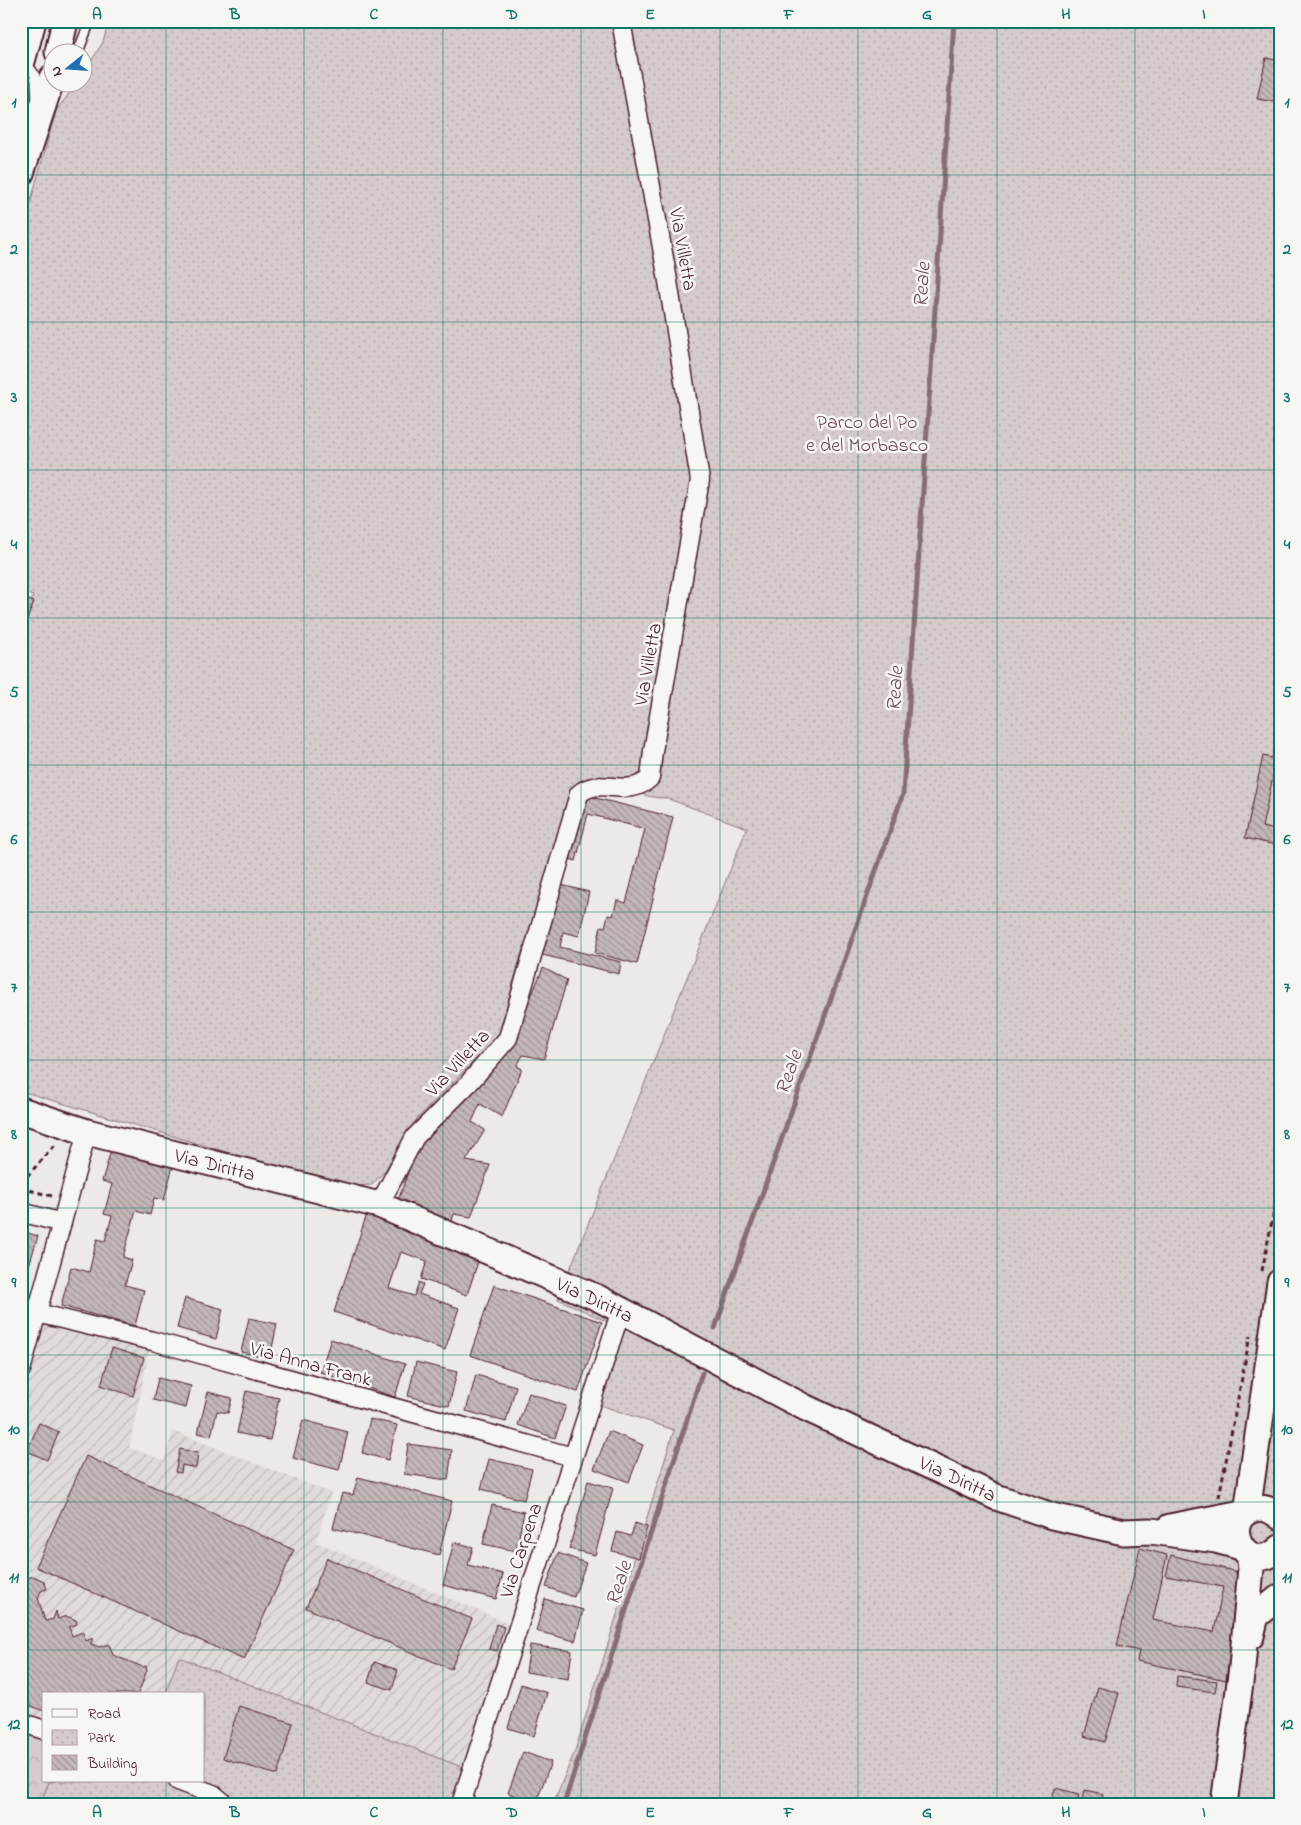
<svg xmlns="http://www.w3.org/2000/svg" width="1301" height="1825" font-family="'Indie Flower',sans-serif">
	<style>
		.industrial { fill: url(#industrial-furrows) }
		.forest { fill: url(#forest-crowns); stroke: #8f757a }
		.park { fill: url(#park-dots); stroke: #8f757a }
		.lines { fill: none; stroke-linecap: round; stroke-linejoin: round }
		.stream { stroke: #886e73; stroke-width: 5 }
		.building { fill: url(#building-back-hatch); stroke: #4a1f2b }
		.lane-casing { stroke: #4a1f2b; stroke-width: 12 }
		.street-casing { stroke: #4a1f2b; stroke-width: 21 }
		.secondary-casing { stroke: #4a1f2b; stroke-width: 29 }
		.path { stroke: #4a1f2b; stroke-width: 3; stroke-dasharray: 5 4; stroke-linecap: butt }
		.lane { stroke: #f6f6f2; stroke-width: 9 }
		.street { stroke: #f6f6f2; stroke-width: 18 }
		.secondary { stroke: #f6f6f2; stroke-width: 25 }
		.grid { fill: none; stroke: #0f766e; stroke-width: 1; stroke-opacity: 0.55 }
		.labels { text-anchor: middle; stroke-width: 5; stroke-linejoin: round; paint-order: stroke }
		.street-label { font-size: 20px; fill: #4a1f2b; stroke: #f6f6f2 }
		.park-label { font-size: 20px; fill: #6c4a53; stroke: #f6f6f2 }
		.water-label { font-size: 21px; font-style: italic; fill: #6e4d55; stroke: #f6f6f2 }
		.neatline { fill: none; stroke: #0f766e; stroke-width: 2 }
		.grid-label { font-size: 16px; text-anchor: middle; font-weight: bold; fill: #0f766e }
	</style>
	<defs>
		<pattern id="industrial-furrows" width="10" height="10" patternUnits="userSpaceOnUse" patternTransform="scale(1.25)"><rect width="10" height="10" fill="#e0dad8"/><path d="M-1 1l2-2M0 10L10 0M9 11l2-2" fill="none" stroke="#c2bbba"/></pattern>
		<pattern id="forest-crowns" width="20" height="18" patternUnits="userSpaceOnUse" patternTransform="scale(1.25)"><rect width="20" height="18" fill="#d4cbca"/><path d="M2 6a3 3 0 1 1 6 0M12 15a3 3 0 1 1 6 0" fill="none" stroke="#b8aeae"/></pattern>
		<pattern id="park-dots" width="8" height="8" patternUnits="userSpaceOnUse" patternTransform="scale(1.25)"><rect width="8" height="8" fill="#d4cbca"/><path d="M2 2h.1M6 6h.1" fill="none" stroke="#b8aeae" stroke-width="1.8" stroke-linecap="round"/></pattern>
		<pattern id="building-back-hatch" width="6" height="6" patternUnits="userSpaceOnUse" patternTransform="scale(1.25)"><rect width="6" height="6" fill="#c4b7b7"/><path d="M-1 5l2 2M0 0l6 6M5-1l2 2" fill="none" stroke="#a19495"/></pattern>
	</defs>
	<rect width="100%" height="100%" fill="#ece9e6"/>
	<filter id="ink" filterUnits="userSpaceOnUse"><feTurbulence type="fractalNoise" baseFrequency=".02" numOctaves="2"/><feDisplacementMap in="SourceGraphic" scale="10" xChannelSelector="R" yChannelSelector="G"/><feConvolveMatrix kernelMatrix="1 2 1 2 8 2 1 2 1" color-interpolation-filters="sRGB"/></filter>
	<g filter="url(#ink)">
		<path class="industrial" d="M49,1311L150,1347L129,1448L164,1460L173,1431L331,1493L316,1542L517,1627L472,1771L179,1658L165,1694H44V1729L21,1719V1402Z"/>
		<path class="forest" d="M21,1719L44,1729V1781H57L49,1783L40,1804H21Z"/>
		<path class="park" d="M109,21H1280V1804H553L575,1751L674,1430L594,1403L619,1327L558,1299L747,828L666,798C638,799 621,781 597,778C590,777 582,784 576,788L521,955L498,1037L417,1119L383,1173L372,1185L352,1186L263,1163L21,1091V635L33,596L21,592V236L56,111L77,83L82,82L83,75L103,42Z
			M179,1657L472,1771L461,1804H40L49,1782L57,1781H204V1694H165Z"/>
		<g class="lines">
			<path class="stream" d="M715,1328L903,794L954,21
				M564,1804L702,1373"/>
		</g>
		<path class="building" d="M1266,58L1280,61V103L1257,99Z
			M21,597L34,602L26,622L21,620Z
			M1275,747L1280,748V764L1276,763L1262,827L1280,831V846L1245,838L1263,756L1272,758Z
			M579,794L673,817L637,964L595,953L601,926L605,927L608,915L613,916L617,900L626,903L645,829L588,814L576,861L563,857L557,884L589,892L579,936L563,932L560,947L621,962L619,974L535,953Z
			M543,968L567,980L544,1059L523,1055L517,1066L522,1069L502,1117L480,1104L472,1122L485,1130L466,1161L490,1165L471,1217L454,1214L449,1231L395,1209L419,1141L512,1042Z
			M111,1150L173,1166L164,1200L154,1198L150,1215L136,1211L123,1257L132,1260L125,1285L144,1290L135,1326L61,1306L71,1267L89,1272L97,1239L105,1241L112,1216L104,1214L112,1184L102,1181Z
			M368,1211L482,1250L467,1295L421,1279L427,1261L401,1252L389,1288L414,1296L419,1282L423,1284L419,1294L459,1308L445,1350L334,1312Z
			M21,1231L38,1236L28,1269L21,1266Z
			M494,1285L602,1322L578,1392L470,1355Z
			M185,1298L223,1309L216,1339L177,1328Z
			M249,1318L277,1324L270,1358L241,1352Z
			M331,1339L405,1364L395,1397L320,1372Z
			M112,1348L144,1358L133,1396L101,1385Z
			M416,1362L457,1372L449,1406L408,1396Z
			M476,1375L516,1386L506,1422L466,1411Z
			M158,1378L191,1386L186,1408L153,1400Z
			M246,1391L279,1398L270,1440L237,1433Z
			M208,1392L232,1398L228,1413L217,1411L211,1436L198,1433Z
			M529,1393L566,1406L555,1438L518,1425Z
			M370,1419L397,1425L388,1460L362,1453Z
			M303,1420L348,1432L339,1470L293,1458Z
			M39,1423L59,1432L47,1460L27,1451Z
			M609,1431L643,1445L629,1482L594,1469Z
			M408,1444L452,1450L448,1480L404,1474Z
			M180,1449L198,1453L196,1468L182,1465L181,1473L175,1472Z
			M86,1456L294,1550L244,1660L36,1567Z
			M489,1459L532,1469L524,1500L481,1489Z
			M358,1477L452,1501L439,1555L333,1528L342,1493L353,1495Z
			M588,1481L613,1488L595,1555L569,1549Z
			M492,1505L524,1512L516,1551L483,1544Z
			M635,1523L647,1527L639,1558L612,1551L617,1532L631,1536Z
			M454,1542L473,1547L468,1565L503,1574L496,1599L443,1585Z
			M1140,1548L1167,1555L1153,1620L1214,1632L1223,1587L1166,1576L1171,1555L1241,1573L1226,1680L1137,1661L1139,1651L1117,1646Z
			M558,1553L586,1563L574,1597L546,1587Z
			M327,1558L472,1619L451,1669L306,1608Z
			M33,1576L44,1581L47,1589L41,1591L38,1598L45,1621L53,1619L56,1611L58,1619L66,1616L76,1620L77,1624L69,1627L72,1636L83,1632L86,1641L93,1638L91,1644L99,1647L109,1644L113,1655L143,1667L146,1666L147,1670L138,1694H44V1711L21,1702V1595L28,1578Z
			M545,1599L583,1610L575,1641L536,1631Z
			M496,1624L504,1627L497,1651L489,1649Z
			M530,1645L572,1651L568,1679L526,1672Z
			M374,1662L398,1670L392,1690L368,1682Z
			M1177,1676L1217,1681L1215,1692L1176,1687Z
			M521,1684L547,1693L534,1736L508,1728Z
			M1098,1687L1119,1693L1105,1742L1084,1736Z
			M239,1706L293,1723L277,1775L223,1758Z
			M523,1752L551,1762L536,1803L508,1793Z
			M1055,1788L1079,1794L1077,1804H1051Z
			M1085,1790L1103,1794L1101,1804L1082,1802Z"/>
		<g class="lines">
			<defs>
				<path id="lane" d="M78,52L90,21
					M24,64C40,74 35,83 37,100"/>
				<path id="street" d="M379,1205L415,1137L468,1084L508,1038L579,794C600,775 627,800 650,778L653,751L700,480L667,275L621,21
					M21,1212L62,1223
					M37,1313L153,1341L573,1457
					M21,1370L87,1132
					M21,1722L44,1730
					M178,1781L213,1794L225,1804
					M461,1804L621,1310"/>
				<path id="secondary" d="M58,52L65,21
					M21,65L33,21
					M21,173L52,78
					M21,1110L87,1132L379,1205L598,1298L806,1408L996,1497L1052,1516L1124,1532L1151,1531L1216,1540L1241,1547
					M1280,1517C1273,1511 1265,1506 1255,1509C1216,1519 1246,1580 1280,1548
					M1170,1527L1247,1512L1280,1282
					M1251,1636L1256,1616L1280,1597
					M1224,1804L1242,1667L1251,1568L1249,1554"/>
			</defs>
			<use href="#lane" class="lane-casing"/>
			<use href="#street" class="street-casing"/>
			<use href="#secondary" class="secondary-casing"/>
			<path class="path" d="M21,218L29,190
				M21,1183L57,1143
				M21,1188L52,1196
				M1262,1271L1280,1181
				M1219,1497L1250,1336"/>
			<use href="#lane" class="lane"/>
			<use href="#street" class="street"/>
			<use href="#secondary" class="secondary"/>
		</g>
	</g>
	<path class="grid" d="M166,21V1694M304,21V1804M443,21V1804M581,21V1804M720,21V1804M858,21V1804M997,21V1804M1135,21V1804M21,175H1280M21,322H1280M21,470H1280M21,618H1280M21,765H1280M21,912H1280M21,1060H1280M21,1208H1280M21,1355H1280M21,1502H1280M21,1650H1280M166,1781V1804"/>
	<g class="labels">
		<g class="street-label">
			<text transform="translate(684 249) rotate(80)" y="7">Via Villetta</text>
			<text transform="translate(647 664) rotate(-80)" y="7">Via Villetta</text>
			<text transform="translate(457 1062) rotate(-47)" y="7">Via Villetta</text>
			<text transform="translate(215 1164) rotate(14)" y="7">Via Diritta</text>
			<text transform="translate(595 1299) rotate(25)" y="7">Via Diritta</text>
			<text transform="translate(311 1363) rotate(15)" y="7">Via Anna Frank</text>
			<text transform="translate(958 1478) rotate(25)" y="7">Via Diritta</text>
			<text transform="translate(520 1550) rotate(-72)" y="7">Via Carpena</text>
		</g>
		<g class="park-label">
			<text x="867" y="428">Parco del Po<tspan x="867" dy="23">e del Morbasco</tspan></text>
		</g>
		<g class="water-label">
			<text transform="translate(921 285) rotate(-86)" y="7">Reale</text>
			<text transform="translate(894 689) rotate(-86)" y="7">Reale</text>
			<text transform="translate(788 1072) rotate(-71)" y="7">Reale</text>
			<text transform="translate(618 1583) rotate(-72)" y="7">Reale</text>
		</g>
	</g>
	<rect width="1301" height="1825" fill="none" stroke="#f6f6f2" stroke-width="55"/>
	<rect x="42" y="1692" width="162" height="90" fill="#f6f6f2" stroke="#b1a0a2"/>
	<rect x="52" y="1709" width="25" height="8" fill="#f6f6f2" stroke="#b1a0a2"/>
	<text x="88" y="1718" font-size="15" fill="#4a1f2b">Road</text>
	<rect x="52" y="1730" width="25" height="15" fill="url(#park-dots)" stroke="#b1a0a2"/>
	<text x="88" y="1742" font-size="15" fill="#4a1f2b">Park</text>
	<rect x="52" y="1755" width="25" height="15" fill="url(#building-back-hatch)" stroke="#b1a0a2"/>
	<text x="88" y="1768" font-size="15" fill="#4a1f2b">Building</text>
	<g transform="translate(68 68) rotate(253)"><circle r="24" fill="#f6f6f2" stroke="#b1a0a2"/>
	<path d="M0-4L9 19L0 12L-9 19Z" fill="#1f6fb2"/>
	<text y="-8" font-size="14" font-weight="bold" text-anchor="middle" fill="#4a1f2b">N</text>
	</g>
	<rect x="28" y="28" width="1246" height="1770" class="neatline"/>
	<g class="grid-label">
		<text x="97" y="19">A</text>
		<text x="235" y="19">B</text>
		<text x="374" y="19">C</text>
		<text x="512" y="19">D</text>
		<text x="650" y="19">E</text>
		<text x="789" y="19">F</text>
		<text x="927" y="19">G</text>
		<text x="1066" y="19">H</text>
		<text x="1204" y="19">I</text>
		<text x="14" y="107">1</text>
		<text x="1287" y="107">1</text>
		<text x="14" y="254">2</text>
		<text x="1287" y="254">2</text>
		<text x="14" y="402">3</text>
		<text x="1287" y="402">3</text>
		<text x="14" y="549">4</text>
		<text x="1287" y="549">4</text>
		<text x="14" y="697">5</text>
		<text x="1287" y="697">5</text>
		<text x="14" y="844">6</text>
		<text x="1287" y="844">6</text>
		<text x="14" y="992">7</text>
		<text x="1287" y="992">7</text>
		<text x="14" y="1139">8</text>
		<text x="1287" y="1139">8</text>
		<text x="14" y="1287">9</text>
		<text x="1287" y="1287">9</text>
		<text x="14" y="1434">10</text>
		<text x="1287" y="1434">10</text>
		<text x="14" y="1582">11</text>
		<text x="1287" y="1582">11</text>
		<text x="14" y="1729">12</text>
		<text x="1287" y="1729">12</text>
		<text x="97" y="1817">A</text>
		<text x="235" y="1817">B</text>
		<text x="374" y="1817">C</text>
		<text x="512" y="1817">D</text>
		<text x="650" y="1817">E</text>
		<text x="789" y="1817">F</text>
		<text x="927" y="1817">G</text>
		<text x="1066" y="1817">H</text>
		<text x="1204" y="1817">I</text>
	</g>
</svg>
